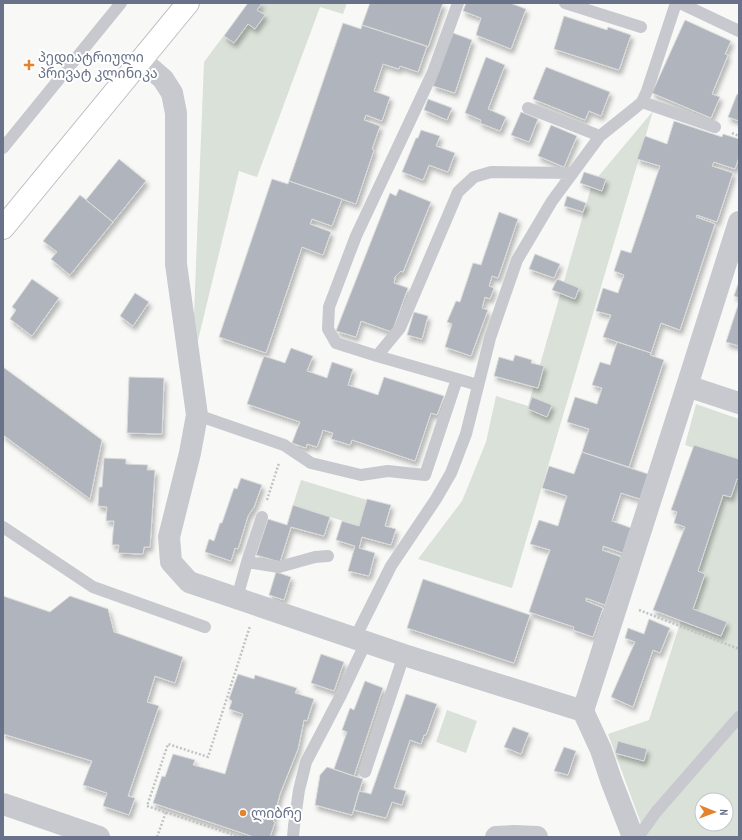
<svg xmlns="http://www.w3.org/2000/svg" width="742" height="840" font-family="'PT Sans Narrow','Noto Sans Georgian',sans-serif">
	<style>
		.green { fill: #d9e1d8; fill-rule: evenodd }
		.building { fill: #afb4bd; stroke: #dadbd9; filter: url(#shadow) }
		.lines { fill: none; stroke-linecap: round; stroke-linejoin: round }
		.secondary-casing { stroke: #bcbec4; stroke-width: 24 }
		.path { stroke: #c1c2c5; stroke-width: 2.5; stroke-dasharray: 2 2; stroke-linecap: butt }
		.lane { stroke: #c7c9ce; stroke-width: 12 }
		.street { stroke: #c7c9ce; stroke-width: 22 }
		.secondary { stroke: #fff; stroke-width: 22 }
		.poi-dot { fill: #e3832d; stroke: #fff; stroke-width: 1.5 }
		.labels { text-anchor: middle; stroke-width: 4; stroke-linejoin: round; paint-order: stroke }
		.poi-label { font-size: 14px; fill: #687288; stroke: #fff; text-anchor: start }
	</style>
	<defs>
		<filter id="shadow"><feDropShadow dx="2.5" dy="4.5" stdDeviation="2" flood-color="#0004"/></filter>
	</defs>
	<rect width="100%" height="100%" fill="#f8f9f7"/>
	<path class="green" d="M248,3H347L343,14L320,7L257,177L239,171L192,365L204,62Z
		M653,111L512,588L418,559L462,501L486,442L496,396L528,406L592,184Z
		M696,404L739,419V837H646L608,734L649,720L732,461L685,445ZM702,800H726V824H702Z
		M301,480L367,500L359,526L293,505Z
		M447,710L477,721L466,753L436,742Z"/>
	<path class="building" d="M248,3H262L257,10L265,15L255,29L248,24L234,43L224,36Z
		M370,3H443L428,47L362,25Z
		M466,3H510L526,9L511,49L476,35L481,18L463,11Z
		M564,16L607,30L608,27L631,35L619,70L554,49Z
		M685,20L731,41L725,54L728,55L712,94L720,97L711,118L652,93Z
		M343,23L361,29L362,25L427,46L418,72L400,66L399,69L383,64L374,91L390,97L382,121L366,115L364,120L380,126L372,149L374,150L356,204L289,181Z
		M453,33L472,40L455,93L433,86Z
		M486,57L505,65L488,109L506,117L500,131L480,123L481,120L465,113Z
		M546,67L610,92L601,116L589,111L585,120L533,99Z
		M737,94L739,95V121L728,117Z
		M428,99L452,108L447,120L424,110Z
		M521,112L538,119L529,142L511,135Z
		M674,121L722,137L723,134L739,139V157L735,169L714,162L712,166L733,173L717,222L697,215L696,217L715,224L680,330L661,323L651,353L603,337L611,315L596,311L603,288L618,293L624,275L614,271L621,250L631,253L660,166L637,159L645,136L667,144Z
		M551,125L577,136L564,167L538,156Z
		M421,130L440,136L436,146L455,153L448,172L429,165L423,180L402,172L416,138H418Z
		M119,159L146,181L113,222L86,200Z
		M584,172L606,179L602,191L580,183Z
		M272,179L288,184L289,181L342,199L332,226L312,219L310,224L331,232L323,255L302,247L266,353L219,337Z
		M399,189L431,202L403,272L401,271L395,277L394,283L408,288L392,332L361,321L356,337L336,331L390,193L396,196Z
		M80,195L113,222L70,275L51,259L57,252L43,241Z
		M567,196L586,203L583,212L564,206Z
		M499,212L518,219L498,278L492,276L489,286L494,288L490,299L485,297L482,308L488,310L471,356L445,347L452,324L447,322L456,301L460,302L473,263L481,265Z
		M535,254L560,264L554,278L529,269Z
		M32,279L59,298L32,336L10,319L16,310L12,307Z
		M557,279L579,288L575,299L552,290Z
		M738,284L739,285V298L734,296Z
		M135,293L149,302L133,326L120,316Z
		M739,302V346L726,342Z
		M414,312L428,316L422,339L407,335Z
		M617,342L651,353L650,355L664,360L629,467L582,452L589,429L567,422L575,397L597,404L602,388L592,385L600,362L610,365Z
		M291,348L313,356L307,371L327,378L332,362L353,369L348,385L378,395L384,377L444,396L437,415L431,413L415,461L352,440L350,445L331,439L333,433L323,430L317,447L307,444L306,448L292,443L300,422L247,404L264,356L285,363Z
		M515,355L532,360L531,363L544,366L538,388L494,376L499,357L513,361Z
		M3,367L102,440L90,499L3,435Z
		M129,377L164,378L162,434L127,433Z
		M532,397L552,405L547,417L528,409Z
		M694,445L739,459V479H737L731,497L723,495L698,571L705,574L693,609L727,622L721,636L653,610L685,527L674,523L677,512L671,510Z
		M582,452L648,474L640,499L621,493L612,521L631,528L623,553L603,546V549L602,550L621,557L605,605L586,598V601L603,608L593,637L573,630L574,627L529,612L550,550L530,544L539,520L558,526L567,496L542,488L549,466L574,474Z
		M104,458L126,459V464L148,465L147,470H155L150,547H144L143,554L118,553L119,545H112L114,521H106L107,507L98,506L99,487H102Z
		M241,478L262,485L254,507L248,516L238,549L235,548L231,561L205,552L209,539L214,541L220,523H222L234,488L237,489Z
		M367,499L391,505L385,526L396,529L391,545L362,537L359,548L375,553L369,576L348,571L355,546L336,540L342,521L359,526Z
		M293,505L330,517L324,536L291,527L280,562L256,555L268,519L287,525Z
		M276,572L291,577L284,600L269,595Z
		M423,579L530,615L514,663L407,628Z
		M3,596L50,612L70,596L108,609L114,632L183,657L175,683L155,676L147,702L159,706L128,796L135,798L129,815L103,806L107,793L83,785L92,761L3,734Z
		M649,619L670,628L660,653L653,650L633,707L611,697L635,642L625,638L628,628L644,634Z
		M321,654L344,662L334,691L311,683Z
		M238,674L254,679L255,675L297,688L295,693L314,699L307,721L304,720L298,749L280,794L273,821L275,822L270,837H254L153,803L162,776L165,777L173,754L195,760L193,765L225,774L243,714L229,709L232,701L229,699Z
		M365,681L383,688L354,776L334,769L347,732L342,730L350,708L354,710Z
		M406,694L437,704L426,735H424L421,744L410,740L394,788L406,791L402,805L392,802L386,818L354,810L359,791L371,794Z
		M513,727L529,733L521,754L504,747Z
		M618,741L647,749L644,761L615,753Z
		M564,747L576,751L568,775L554,771Z
		M327,767L363,779L352,815L315,805L320,775Z"/>
	<g class="lines">
		<defs>
			<path id="secondary" d="M3,228L188,3"/>
		</defs>
		<use href="#secondary" class="secondary-casing"/>
		<path class="path" d="M732,133L739,136
			M267,500L279,463
			M639,610L739,649
			M157,837L166,812
			M240,837L147,806L168,744L208,757L250,626"/>
		<path class="lane" d="M458,3L433,72L356,236L329,307L328,329L336,343L377,356L478,385
			M565,3L641,27
			M680,3L739,31
			M642,102L715,127
			M528,108L600,136
			M3,148L121,3
			M377,356L400,328L458,192L474,177L491,172L573,173
			M197,415L284,445L311,463L361,475L388,471L425,475L457,379
			M3,527L93,587L205,627
			M247,562L279,567L315,557L328,556
			M237,598L247,562L262,517
			M355,638L391,566L436,499L451,473L466,434L490,338L517,260L552,201L600,136L635,108L642,102L647,91L676,3
			M365,772L404,655
			M293,837L294,826L299,790L306,762L341,695L366,642
			M638,837L656,812L739,717"/>
		<path class="street" d="M141,60L163,79L172,93L176,113V264L197,415L190,453L169,537L171,562L189,582L404,655L583,711
			M687,386L739,403
			M3,804L99,837
			M496,837L514,836L537,837
			M633,837L611,780L601,750L583,711L687,386L739,222"/>
		<use href="#secondary" class="secondary"/>
	</g>
	<g class="poi-dot">
		<path d="M27 59h4v4h4v4h-4v4h-4v-4h-4v-4h4z"/>
		<circle cx="243" cy="813" r="4"/>
	</g>
	<g class="labels">
		<g class="poi-label">
			<text x="38" y="62">პედიატრიული<tspan x="38" dy="16">პრივატ კლინიკა</tspan></text>
			<text x="251" y="818">ლიბრე</text>
		</g>
	</g>
	<rect width="742" height="840" fill="none" stroke="#687288" stroke-width="8"/>
	<g transform="translate(714 812) rotate(91)"><circle r="19" fill="#ffffff" stroke="#c3c7cf"/>
	<path d="M0-3L7 15L0 10L-7 15Z" fill="#e3832d"/>
	<text y="-6" font-size="11" font-weight="bold" text-anchor="middle" fill="#687288">N</text>
	</g>
</svg>
